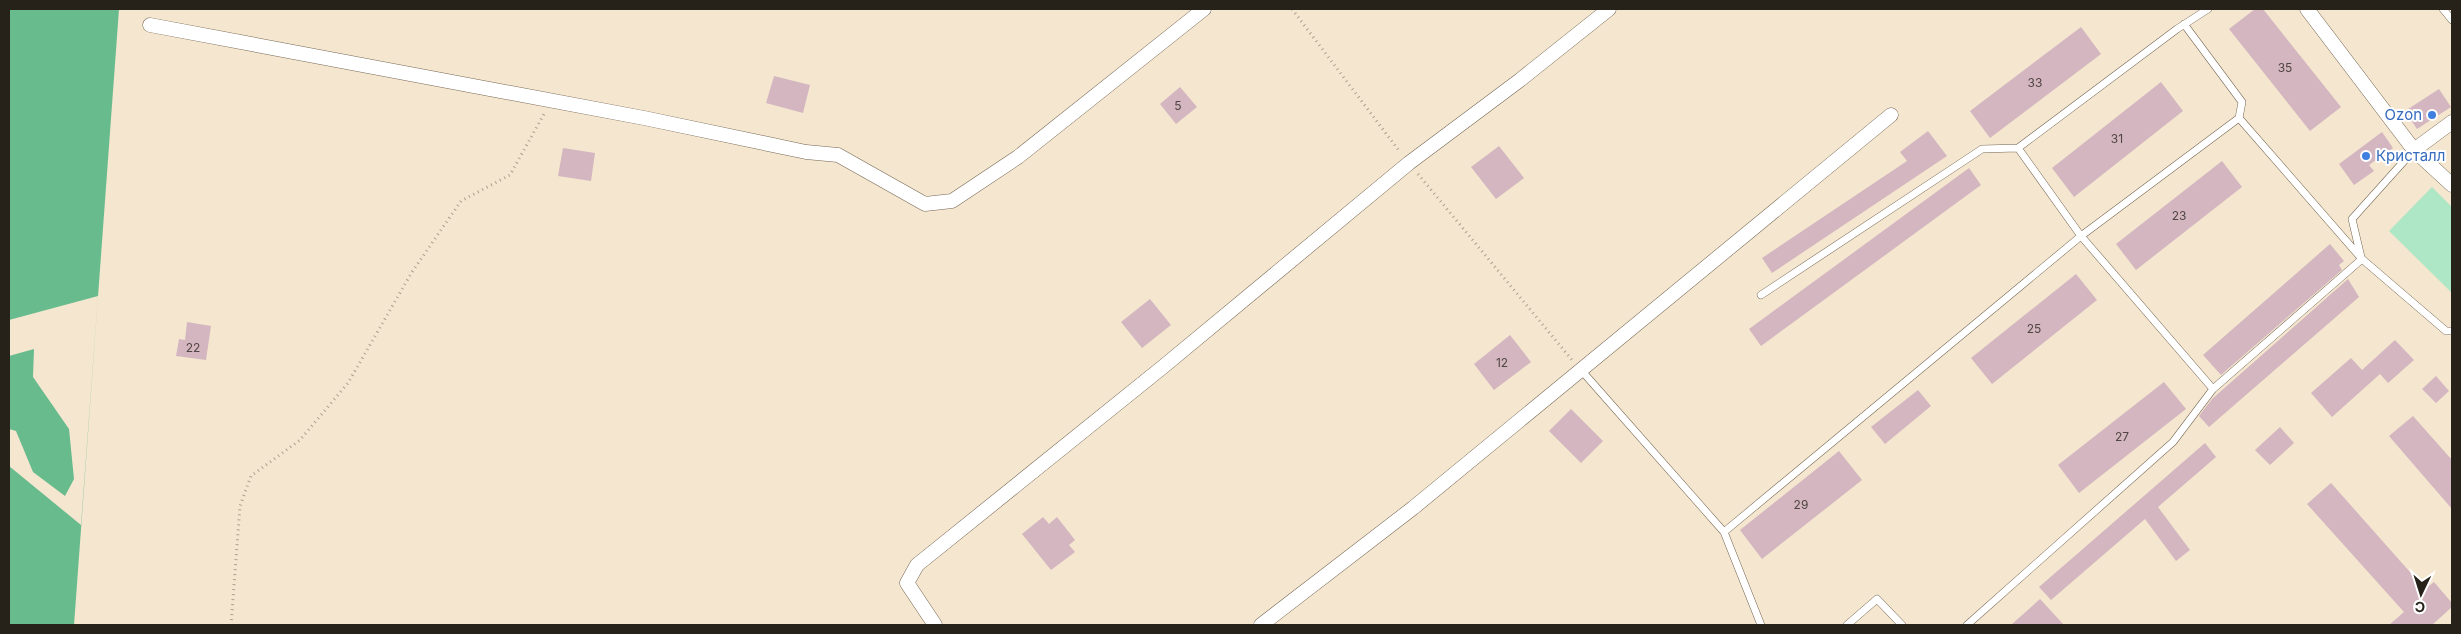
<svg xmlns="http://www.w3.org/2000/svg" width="2461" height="634" font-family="Inter,sans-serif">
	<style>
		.green { fill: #aee7c5 }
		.forest { fill: #67bb8d }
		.building { fill: #d3b6c0 }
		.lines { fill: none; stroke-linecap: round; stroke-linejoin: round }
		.lane-casing { stroke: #756754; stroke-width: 8 }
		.street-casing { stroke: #756754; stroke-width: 15 }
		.path { stroke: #aca08e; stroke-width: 3; stroke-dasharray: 1 4; stroke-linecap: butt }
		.lane { stroke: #fff; stroke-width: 7 }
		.street { stroke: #fff; stroke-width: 14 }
		.shop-dot { fill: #3f7fe0; stroke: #fff; stroke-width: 2 }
		.labels { text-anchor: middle; stroke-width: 4; stroke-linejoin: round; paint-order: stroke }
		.number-label { font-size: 12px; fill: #514643 }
		.shop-label { font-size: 15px; fill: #366cbe; stroke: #fff; text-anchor: end }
	</style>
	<rect width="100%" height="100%" fill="#f5e6cf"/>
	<path class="green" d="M2432,187L2452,207V293L2389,231Z"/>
	<path class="forest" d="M9,9H119L74,625H9V466L81,525L98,296L9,320Z
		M34,349L33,377L69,429L74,479L65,496L33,472L16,431L9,429V356Z"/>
	<path class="building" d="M2255,9H2263L2341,107L2310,131L2229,29Z
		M2081,27L2101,54L1990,138L1970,111Z
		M774,76L810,85L803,113L766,103Z
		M2161,82L2183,111L2074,197L2052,168Z
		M1180,87L1197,107L1176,124L1160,104Z
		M2439,89L2451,107L2417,129L2405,111Z
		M1928,131L1947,156L1772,273L1762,258L1907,161L1900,152Z
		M2382,132L2393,148L2369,165L2374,171L2354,185L2339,164Z
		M1499,146L1524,178L1496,199L1471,167Z
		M563,148L595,153L591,181L558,176Z
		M2222,161L2242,187L2136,270L2116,244Z
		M1969,168L1981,185L1761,346L1749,329Z
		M2330,244L2344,261L2339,265L2342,270L2221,375L2203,355Z
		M2076,274L2097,300L1992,384L1971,358Z
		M2348,279L2359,297L2209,427L2199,416L2212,399Z
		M1150,299L1171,325L1142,348L1121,322Z
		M187,322L211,326L206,360L176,356L179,339L185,340Z
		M1510,335L1531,362L1494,390L1474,364Z
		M2395,340L2414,360L2388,383L2380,374L2332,417L2311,393L2351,358L2362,370Z
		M2436,376L2449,391L2436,403L2422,389Z
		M2164,382L2186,409L2079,493L2058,465Z
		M1918,390L1931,406L1885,444L1871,427Z
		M1571,409L1603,441L1581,463L1549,431Z
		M2413,416L2452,460V509L2389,436Z
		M2280,427L2294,443L2270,465L2255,450Z
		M2205,443L2216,457L2158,507L2190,550L2176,561L2145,519L2051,600L2039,587Z
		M1839,451L1862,480L1762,559L1740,530Z
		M2331,483L2425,589L2434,582L2452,603V607L2432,625H2389L2404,612L2307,504Z
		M1043,517L1049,524L1057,517L1075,540L1069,545L1075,552L1051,570L1022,534Z
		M2040,599L2064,625H2011Z"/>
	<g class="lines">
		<defs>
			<path id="lane" d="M2443,9L2452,20
				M2184,24L2242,102L2239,118
				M2018,148L2177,29L2208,9
				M2361,257L2352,219L2414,150
				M1761,295L1982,149L2018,148L2081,236L2213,389
				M1581,370L1724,532
				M1761,625L1724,532L2081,236L2239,118L2362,259L2446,331H2452
				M1847,625L1877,599L1902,625
				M1967,625L2173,442L2213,389L2362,259"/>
			<path id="street" d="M2307,9L2414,150L2452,185
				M150,25L644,118L806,152L838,155L925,204L952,201L1018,157L1204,9
				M2414,150L2452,122
				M935,625L907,583L917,565L1164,366L1409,163L1520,80L1609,9
				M1261,625L1413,508L1891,115"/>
		</defs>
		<use href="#lane" class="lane-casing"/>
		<use href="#street" class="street-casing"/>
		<path class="path" d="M1292,9L1400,152
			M1418,174L1572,360
			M231,625L240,506L251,476L300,440L348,383L412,272L461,201L510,175L544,114"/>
		<use href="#lane" class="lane"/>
		<use href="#street" class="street"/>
	</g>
	<g class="shop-dot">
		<circle cx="2432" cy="115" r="5"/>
		<circle cx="2366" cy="156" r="5"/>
	</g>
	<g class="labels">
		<g class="number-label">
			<text x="2285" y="72">35</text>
			<text x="2035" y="87">33</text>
			<text x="1178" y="110">5</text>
			<text x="2117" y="143">31</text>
			<text x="2179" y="220">23</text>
			<text x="2034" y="333">25</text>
			<text x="193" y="352">22</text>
			<text x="1502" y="367">12</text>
			<text x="2122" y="441">27</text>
			<text x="1801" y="509">29</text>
		</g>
		<g class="shop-label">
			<text x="2422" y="120">Ozon</text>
			<text x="2376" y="161" text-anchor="start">Кристалл</text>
		</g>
	</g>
	<rect width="2461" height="634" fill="none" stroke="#262119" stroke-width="20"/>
	<g transform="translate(2421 594) rotate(184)" stroke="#ffffff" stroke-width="4" paint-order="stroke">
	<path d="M0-4L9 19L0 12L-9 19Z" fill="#262119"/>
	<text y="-8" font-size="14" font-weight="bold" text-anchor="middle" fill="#262119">С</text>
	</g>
</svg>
